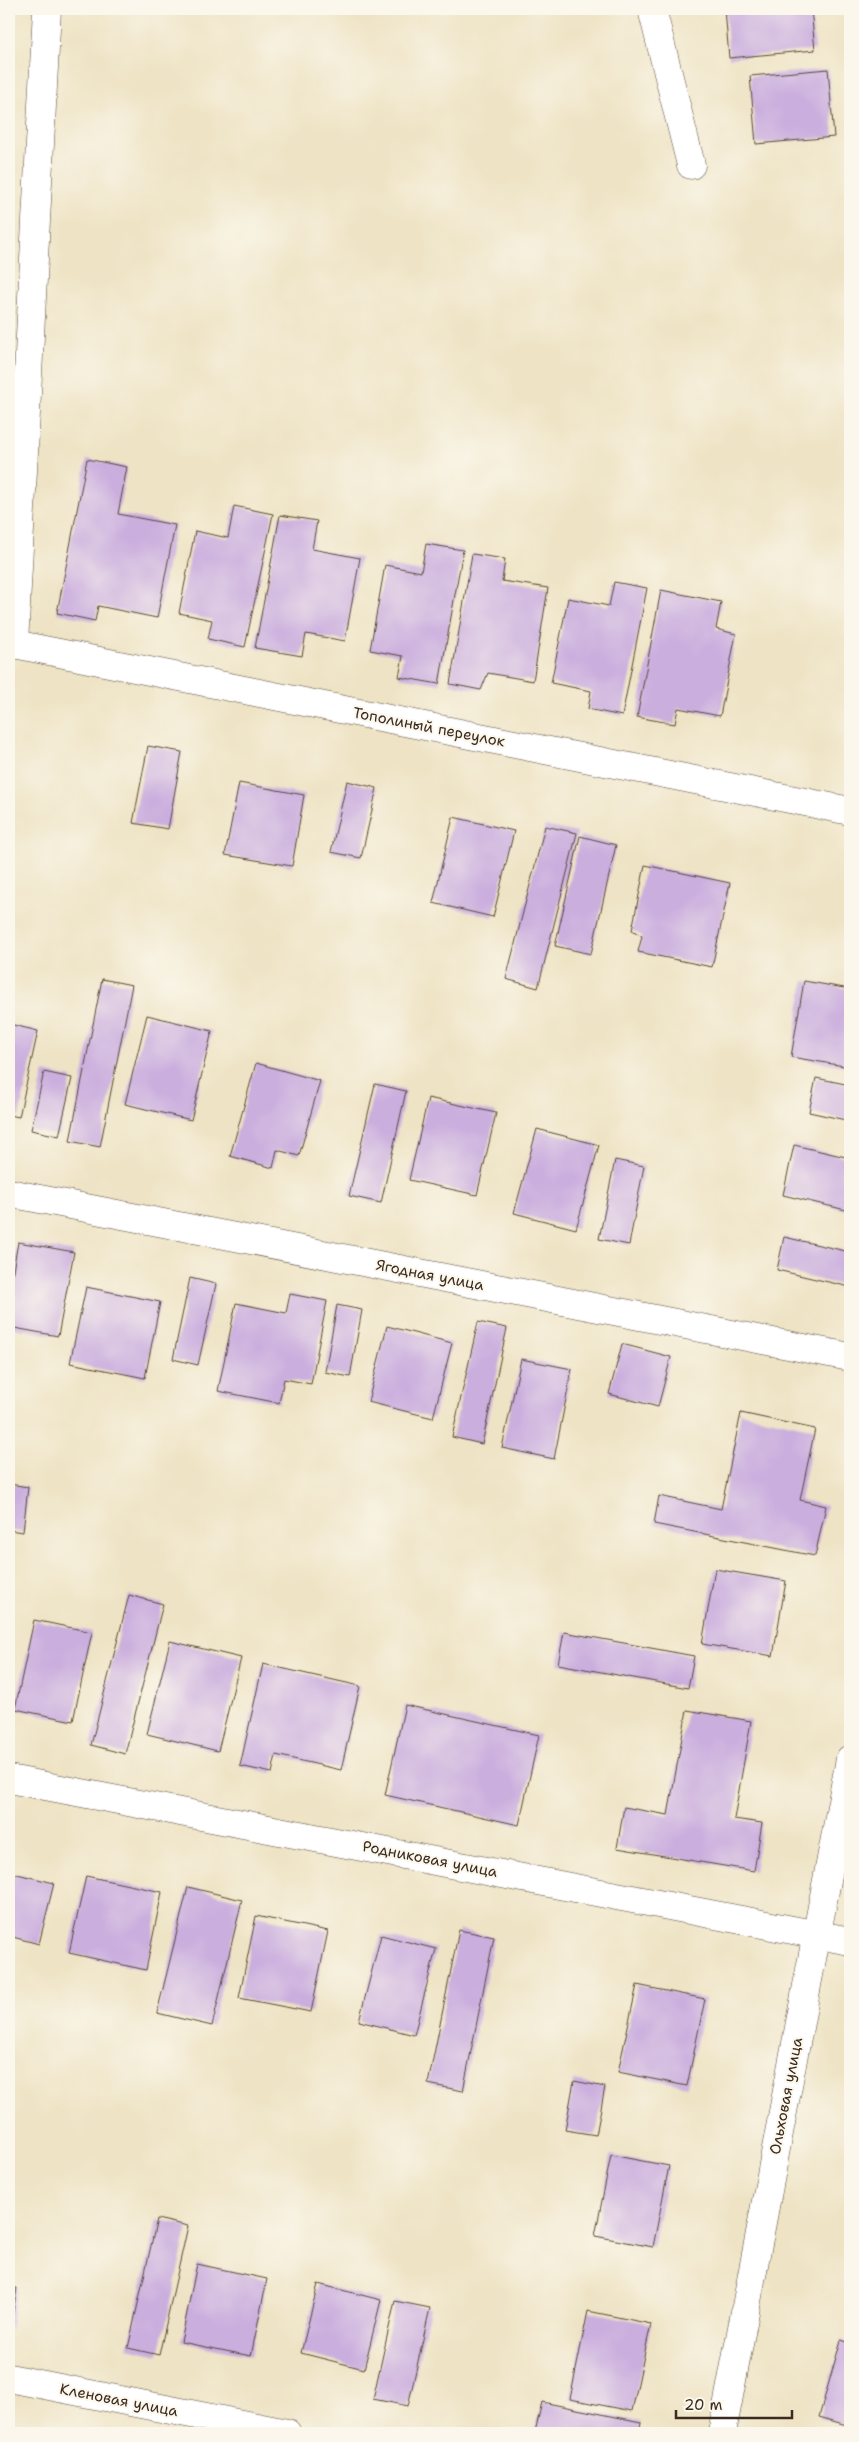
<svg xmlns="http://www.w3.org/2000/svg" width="859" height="2442" font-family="'Shantell Sans',sans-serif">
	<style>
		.building { fill: #caaede }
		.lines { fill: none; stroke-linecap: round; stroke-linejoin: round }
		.street-casing { stroke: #564637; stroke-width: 29 }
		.street { stroke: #fff; stroke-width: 28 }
		.labels { text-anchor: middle; stroke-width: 4; stroke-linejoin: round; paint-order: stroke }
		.street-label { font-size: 15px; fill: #3b2a1e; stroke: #fbf7ec }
	</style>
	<rect width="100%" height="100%" fill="#fbf7ec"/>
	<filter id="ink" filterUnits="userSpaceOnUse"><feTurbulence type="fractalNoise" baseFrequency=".02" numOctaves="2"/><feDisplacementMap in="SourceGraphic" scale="10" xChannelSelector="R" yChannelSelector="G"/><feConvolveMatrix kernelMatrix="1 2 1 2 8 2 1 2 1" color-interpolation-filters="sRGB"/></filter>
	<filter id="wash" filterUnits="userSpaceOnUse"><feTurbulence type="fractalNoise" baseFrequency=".0096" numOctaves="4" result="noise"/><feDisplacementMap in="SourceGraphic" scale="20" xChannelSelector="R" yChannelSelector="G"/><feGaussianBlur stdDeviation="1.12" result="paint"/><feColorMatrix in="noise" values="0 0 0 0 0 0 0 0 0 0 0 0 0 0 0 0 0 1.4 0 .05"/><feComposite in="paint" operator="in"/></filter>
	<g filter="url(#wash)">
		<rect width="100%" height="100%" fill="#eee3c4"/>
		<g id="blocks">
			<path class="building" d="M725,9H811L815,50L729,58Z
				M828,69L834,137L756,144L750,76Z
				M87,459L127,467L118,514L175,525L157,618L98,606L95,621L57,613Z
				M234,506L273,514L245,647L208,639L212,620L179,613L195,531L228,538Z
				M280,515L317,521L312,549L360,558L345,641L306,634L302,656L255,648Z
				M426,544L463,550L439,684L399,677L403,656L370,650L385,565L421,572Z
				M472,554L505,559L502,581L548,588L533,681L488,673L481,690L450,684Z
				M614,582L647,588L622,716L588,709L591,691L551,683L568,598L609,606Z
				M661,590L721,602L716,629L736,634L720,716L678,708L675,724L637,717Z
				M148,746L182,752L168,829L133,823Z
				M347,781L377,788L361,858L331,852Z
				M239,783L304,795L292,866L225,855Z
				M453,817L514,831L493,917L433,903Z
				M545,826L577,833L538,988L506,979Z
				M580,836L616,845L591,954L555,946Z
				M645,865L730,883L712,967L638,952L642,936L632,930Z
				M102,979L132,985L100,1147L70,1141Z
				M804,981L850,989V1067L791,1057Z
				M147,1015L212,1031L191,1120L125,1104Z
				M9,1024L38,1031L19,1117L9,1115Z
				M256,1063L320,1081L299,1156L277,1150L273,1168L230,1156Z
				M44,1072L72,1078L59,1136L31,1130Z
				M816,1078L850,1085V1121L809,1112Z
				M375,1084L406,1091L381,1203L349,1196Z
				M428,1098L496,1113L477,1195L409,1180Z
				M537,1129L599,1145L576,1229L514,1213Z
				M794,1145L850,1158V1211L783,1195Z
				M615,1160L644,1166L629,1245L599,1239Z
				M784,1237L850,1252V1287L777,1270Z
				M18,1242L74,1252L58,1336L9,1327V1294Z
				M190,1278L216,1284L198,1365L173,1359Z
				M86,1287L160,1302L145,1378L70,1363Z
				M290,1294L327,1301L311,1384L284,1379L279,1403L218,1391L236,1303L286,1313Z
				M337,1305L362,1310L350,1377L325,1372Z
				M478,1322L507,1328L482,1444L452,1437Z
				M387,1326L452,1343L433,1418L368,1402Z
				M622,1344L671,1357L658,1407L609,1394Z
				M521,1359L572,1369L554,1459L502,1448Z
				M741,1413L815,1429L800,1500L826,1506L815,1556L654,1524L659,1496L721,1509Z
				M9,1484L28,1487L23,1532L9,1530Z
				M715,1569L786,1581L773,1656L702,1644Z
				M129,1595L163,1604L125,1754L91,1745Z
				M34,1620L92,1632L73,1721L15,1709Z
				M564,1632L694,1656L688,1688L558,1664Z
				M170,1641L241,1658L218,1751L147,1734Z
				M263,1664L360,1686L341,1770L276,1755L272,1773L240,1766Z
				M405,1705L539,1735L519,1825L385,1795Z
				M687,1710L751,1721L734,1819L762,1823L754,1871L617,1848L624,1807L668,1815Z
				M9,1872L54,1883L39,1944L9,1936Z
				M86,1876L162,1892L146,1970L69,1953Z
				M188,1887L242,1900L212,2026L157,2013Z
				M256,1916L328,1931L311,2012L239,1998Z
				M459,1930L494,1937L463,2091L428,2084Z
				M381,1935L436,1949L414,2035L359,2021Z
				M637,1985L705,1999L687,2086L618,2072Z
				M574,2081L605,2087L596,2135L565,2130Z
				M611,2155L669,2166L653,2247L595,2236Z
				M157,2219L188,2226L159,2355L128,2348Z
				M197,2264L267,2279L251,2356L181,2342Z
				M318,2284L381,2300L364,2369L301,2353Z
				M9,2287L17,2288L10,2329L9,2328Z
				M395,2301L430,2308L408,2406L373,2399Z
				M588,2311L651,2324L632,2411L570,2399Z
				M841,2340L850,2343V2426L819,2417Z
				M542,2402L641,2422L639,2433L535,2432Z"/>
		</g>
	</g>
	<g filter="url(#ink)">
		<use href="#blocks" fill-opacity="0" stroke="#564637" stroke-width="1"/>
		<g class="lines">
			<defs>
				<path id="street" d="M652,9L691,165
					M9,643L850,811
					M14,644L47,9
					M9,1193L850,1357
					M9,1779L850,1941
					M9,2378L287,2433
					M722,2433L850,1759"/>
			</defs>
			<use href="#street" class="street-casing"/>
			<use href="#street" class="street"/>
		</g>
	</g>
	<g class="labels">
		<g class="street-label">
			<text transform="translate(429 727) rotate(11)" y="5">Тополиный переулок</text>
			<text transform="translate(430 1275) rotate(11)" y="5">Ягодная улица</text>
			<text transform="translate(430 1859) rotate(11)" y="5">Родниковая улица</text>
			<text transform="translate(786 2096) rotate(-79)" y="5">Ольховая улица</text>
			<text transform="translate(119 2400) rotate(11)" y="5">Кленовая улица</text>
		</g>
	</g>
	<rect width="859" height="2442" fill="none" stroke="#fbf7ec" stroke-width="30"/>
	<path d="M676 2410v8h116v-8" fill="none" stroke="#3b2a1e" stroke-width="2.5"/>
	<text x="684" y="2410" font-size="15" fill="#3b2a1e" stroke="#fbf7ec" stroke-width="4" paint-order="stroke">20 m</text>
</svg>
